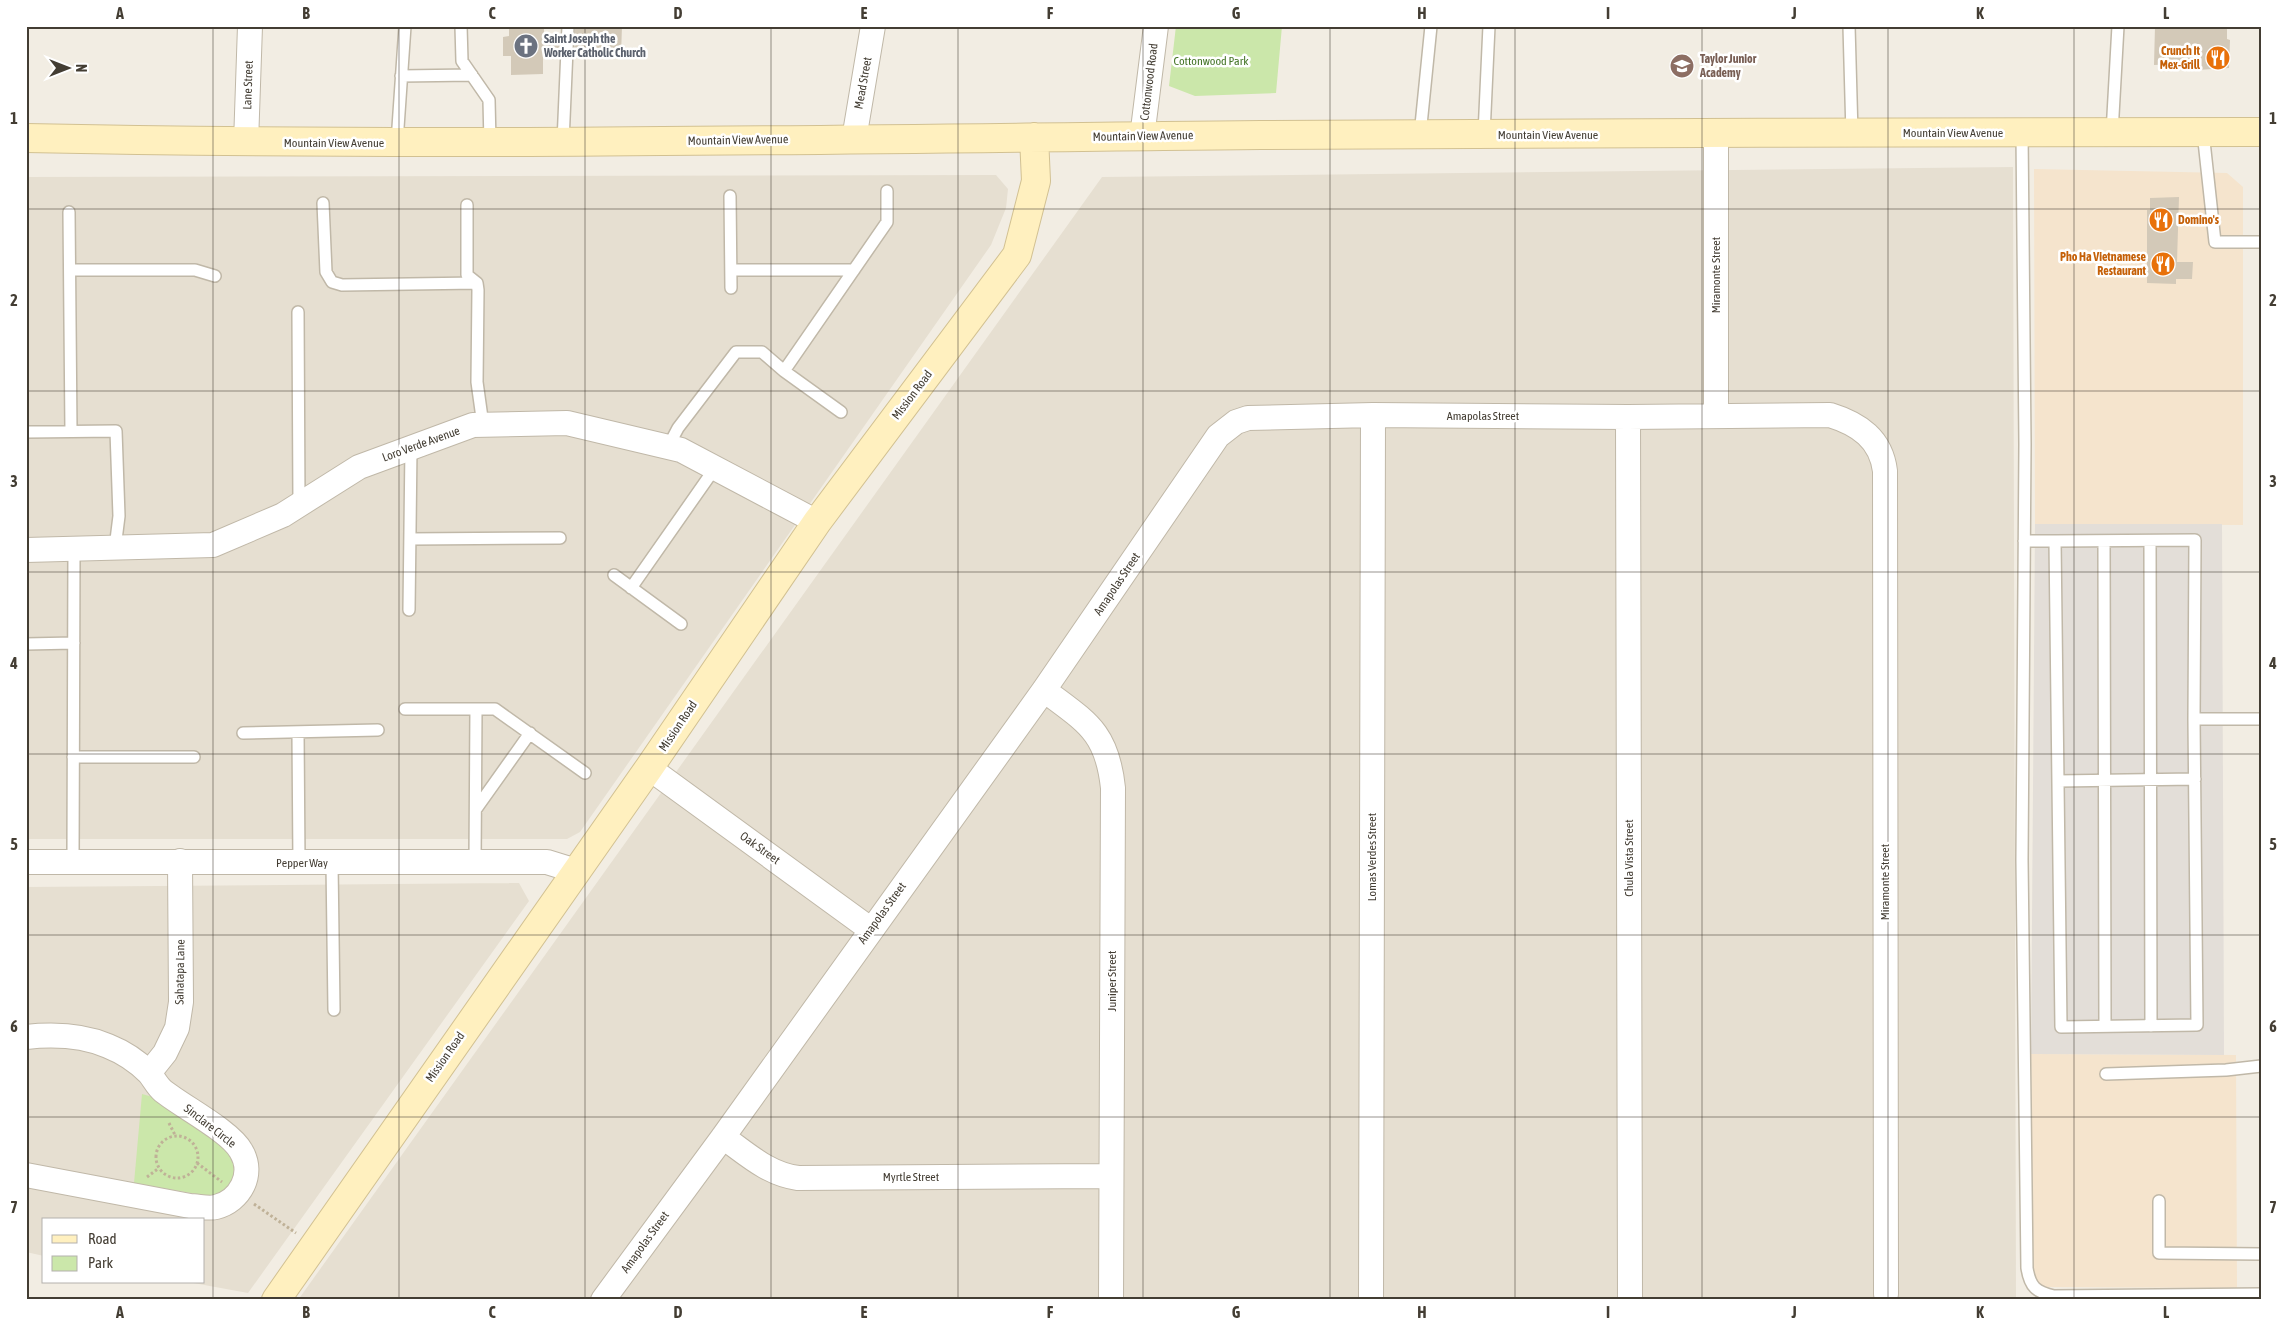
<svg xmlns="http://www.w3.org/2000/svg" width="2287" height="1326" font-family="'Asap Condensed',sans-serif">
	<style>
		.residential { fill: #e6dfd1 }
		.commercial { fill: #f5e4cd }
		.industrial { fill: #e3ded8 }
		.green { fill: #cbe7aa }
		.building { fill: #d3c9b8 }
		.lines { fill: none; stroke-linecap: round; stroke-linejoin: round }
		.lane-casing { stroke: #c0b8a8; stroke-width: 14 }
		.street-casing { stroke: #c0b8a8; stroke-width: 26 }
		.secondary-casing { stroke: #d2c192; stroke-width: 30 }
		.path { stroke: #bfb197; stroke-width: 3; stroke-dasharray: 2.5 2.5; stroke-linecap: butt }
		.lane { stroke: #fff; stroke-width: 11 }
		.street { stroke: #fff; stroke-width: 24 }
		.secondary { stroke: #fff0bf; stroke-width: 28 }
		.grid { fill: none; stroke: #433d33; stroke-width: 1; stroke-opacity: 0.55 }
		.labels { text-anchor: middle; stroke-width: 5; stroke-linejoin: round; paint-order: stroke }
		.worship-label { font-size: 12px; font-weight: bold; fill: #5b616d; stroke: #fff; text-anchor: start }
		.food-label { font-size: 12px; font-weight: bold; fill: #c56008; stroke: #fff; text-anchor: end }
		.education-label { font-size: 12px; font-weight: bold; fill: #785e54; stroke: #fff; text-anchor: start }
		.park-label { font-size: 12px; fill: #447427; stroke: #fff }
		.street-label { font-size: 12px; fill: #433d33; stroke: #fff }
		.neatline { fill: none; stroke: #433d33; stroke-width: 2 }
		.grid-label { font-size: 16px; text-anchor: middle; font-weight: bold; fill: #433d33 }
	</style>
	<rect width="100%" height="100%" fill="#f2ede3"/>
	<path class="residential" d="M2013,167L2016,1300H298L1102,177Z
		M996,175L1008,189L1006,208L991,245L580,832L567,839H26V177Z
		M519,883L529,901L248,1293L188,1282H204V1220H44V1256L26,1252V887Z"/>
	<path class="commercial" d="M2034,169L2227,173L2243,187V525L2035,524Z
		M2031,1054L2236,1055L2237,1288L2045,1287L2039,1283L2033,1275Z"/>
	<path class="industrial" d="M2035,524H2222L2224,1055L2031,1054Z"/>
	<path class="green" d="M1176,26H1282L1276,93L1195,96L1169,86Z
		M142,1094L160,1099L226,1147L237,1165L235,1176L225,1190L218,1195L208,1196L134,1183Z"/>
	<path class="building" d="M509,26H544V36L560,37L559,55H543V74L511,75V56H503V37L509,36Z
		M575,26H622L621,55H574Z
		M2155,26H2227V39L2230,40L2229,68L2197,70V63L2154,65Z
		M2179,197L2177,262H2193L2192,279H2176V284L2147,283V210H2150V198Z"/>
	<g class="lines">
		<defs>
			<path id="lane" d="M461,26L462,61L489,100L490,143
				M1849,26L1852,134
				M401,76L472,75
				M2203,132L2215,242H2261
				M2022,133L2025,444L2022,860L2027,1268C2030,1287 2036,1292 2054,1296L2261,1294
				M2112,133L2118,26
				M1484,134L1489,26
				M1420,135L1431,26
				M397,142L405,26
				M563,142L568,26
				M730,196L731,288
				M323,203L326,272L332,282L342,285L477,283
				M467,205V275L477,283L478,290L477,382L483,425
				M69,212L71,431
				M70,270H195L215,276
				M731,270H854
				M298,312L299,505
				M784,371L841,412
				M26,432L116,431L119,516L115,548
				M668,447L678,428L736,352H762L784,371L887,222V191
				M410,539L560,538
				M2195,540L2194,719L2197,1025L2061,1027L2055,541Z
				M2024,541H2055
				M2104,541L2105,1026
				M2150,541L2151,1026
				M614,575L681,624
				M631,588L715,468
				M409,610L411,448
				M26,644L74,643
				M405,709H495L585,773
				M2194,719H2261
				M298,732L299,863
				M243,733L378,730
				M73,757H194
				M2058,781L2195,779
				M476,809L530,733
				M73,862L74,549
				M475,862L476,709
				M332,863L334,1010
				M2106,1074L2226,1070L2261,1066
				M2159,1201V1253L2261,1254"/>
			<path id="street" d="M1716,135V415
				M1142,137L1156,26
				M854,139L873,26
				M246,143L250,26
				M1628,417L1630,1300
				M26,550L213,545L283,515L359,467L473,425L567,423L681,450L817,522
				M1044,690C1086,722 1107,731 1113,788L1111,1300
				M649,768L870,929
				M26,862H547L576,871
				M26,1037C54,1034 82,1035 108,1046C123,1052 138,1062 149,1073C154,1079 157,1086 163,1091C183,1107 230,1131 241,1151C255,1174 240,1201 216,1207C208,1209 198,1206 190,1206L26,1175
				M149,1073L165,1053L177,1028L181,1002L180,861
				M723,1137C747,1154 768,1174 798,1178L1111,1176
				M1371,1299L1373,415
				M603,1300L723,1137L1044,690L1218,436L1236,422L1248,418L1373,415L1628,417L1830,415C1859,424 1881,439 1885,471L1886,1294"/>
			<path id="secondary" d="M26,138C438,147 850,139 1261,135C1594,131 1928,134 2261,132
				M276,1300L649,768L817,522L1017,255L1036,181L1034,137"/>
		</defs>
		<use href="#lane" class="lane-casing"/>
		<use href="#street" class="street-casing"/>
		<use href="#secondary" class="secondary-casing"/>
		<path class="path" d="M169,1123L175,1135
			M156 1157a21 21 0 1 1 42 0a21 21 0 1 1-42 0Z
			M197,1163L222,1182
			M147,1177L159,1168
			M254,1204L296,1233"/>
		<use href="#lane" class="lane"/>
		<use href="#street" class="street"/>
		<use href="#secondary" class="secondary"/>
	</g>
	<path class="grid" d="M213,26V1300M399,26V1300M585,26V1300M771,26V1300M958,26V1300M1143,26V1300M1330,26V1300M1515,26V1300M1702,26V1300M1888,26V1300M2074,26V1300M26,209H2261M26,391H2261M26,572H2261M26,754H2261M26,935H2261M26,1117H2261"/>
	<defs>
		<symbol id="church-disc" viewBox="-11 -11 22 22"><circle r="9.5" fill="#6b7280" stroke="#fff"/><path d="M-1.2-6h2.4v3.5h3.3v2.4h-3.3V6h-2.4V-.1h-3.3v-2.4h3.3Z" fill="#fff"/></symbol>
		<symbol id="restaurant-disc" viewBox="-11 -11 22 22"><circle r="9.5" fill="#e8710a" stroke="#fff"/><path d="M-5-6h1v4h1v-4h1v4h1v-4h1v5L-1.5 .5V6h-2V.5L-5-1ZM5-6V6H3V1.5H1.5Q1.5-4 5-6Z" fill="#fff"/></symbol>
		<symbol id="school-disc" viewBox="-11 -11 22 22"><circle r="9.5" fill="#8d6e63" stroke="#fff"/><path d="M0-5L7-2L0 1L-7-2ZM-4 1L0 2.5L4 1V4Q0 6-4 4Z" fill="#fff"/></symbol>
	</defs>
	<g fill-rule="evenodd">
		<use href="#church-disc" x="512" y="32" width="28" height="28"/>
		<use href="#restaurant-disc" x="2204" y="44" width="28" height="28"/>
		<use href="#school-disc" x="1668" y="52" width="28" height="28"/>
		<use href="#restaurant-disc" x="2147" y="206" width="28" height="28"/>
		<use href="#restaurant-disc" x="2149" y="250" width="28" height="28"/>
	</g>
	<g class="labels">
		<g class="worship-label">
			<text x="544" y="43">Saint Joseph the<tspan x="544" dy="14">Worker Catholic Church</tspan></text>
		</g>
		<g class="food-label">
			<text x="2200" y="55">Crunch It<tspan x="2200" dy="14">Mex-Grill</tspan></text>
			<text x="2178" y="224" text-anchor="start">Domino's</text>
			<text x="2146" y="261">Pho Ha Vietnamese<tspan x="2146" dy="14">Restaurant</tspan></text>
		</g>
		<g class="education-label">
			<text x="1700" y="63">Taylor Junior<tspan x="1700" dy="14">Academy</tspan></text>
		</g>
		<g class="park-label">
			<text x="1211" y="65">Cottonwood Park</text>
		</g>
		<g class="street-label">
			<text transform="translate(1149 82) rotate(-83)" y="4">Cottonwood Road</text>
			<text transform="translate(863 83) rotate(-80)" y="4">Mead Street</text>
			<text transform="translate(248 85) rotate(-88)" y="4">Lane Street</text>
			<text x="1953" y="137">Mountain View Avenue</text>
			<text x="1548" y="139">Mountain View Avenue</text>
			<text transform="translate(1143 136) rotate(-1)" y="4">Mountain View Avenue</text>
			<text transform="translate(738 140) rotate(-1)" y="4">Mountain View Avenue</text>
			<text x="334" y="147">Mountain View Avenue</text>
			<text transform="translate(1716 275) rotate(-90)" y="4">Miramonte Street</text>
			<text transform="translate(912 395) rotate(-53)" y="4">Mission Road</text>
			<text x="1483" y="420">Amapolas Street</text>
			<text transform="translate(421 444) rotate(-20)" y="4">Loro Verde Avenue</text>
			<text transform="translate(1117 584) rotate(-56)" y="4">Amapolas Street</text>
			<text transform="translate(678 726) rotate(-56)" y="4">Mission Road</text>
			<text transform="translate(760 848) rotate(36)" y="4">Oak Street</text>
			<text transform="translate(1372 857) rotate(-90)" y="4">Lomas Verdes Street</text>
			<text transform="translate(1629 858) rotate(-90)" y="4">Chula Vista Street</text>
			<text x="302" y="867">Pepper Way</text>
			<text transform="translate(1885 882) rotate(-90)" y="4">Miramonte Street</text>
			<text transform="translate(882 913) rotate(-54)" y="4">Amapolas Street</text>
			<text transform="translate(180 972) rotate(-89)" y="4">Sahatapa Lane</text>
			<text transform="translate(1112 981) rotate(-90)" y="4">Juniper Street</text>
			<text transform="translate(445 1057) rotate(-55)" y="4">Mission Road</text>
			<text transform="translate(210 1126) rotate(38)" y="4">Sinclare Circle</text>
			<text x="911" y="1181">Myrtle Street</text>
			<text transform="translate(645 1242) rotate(-54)" y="4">Amapolas Street</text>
		</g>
	</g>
	<rect width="2287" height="1326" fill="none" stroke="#ffffff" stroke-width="55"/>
	<rect x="42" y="1218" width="162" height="65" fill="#ffffff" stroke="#b4b1ad"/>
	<rect x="52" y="1235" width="25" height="8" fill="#fff0bf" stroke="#b4b1ad"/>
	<text x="88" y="1244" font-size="15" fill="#433d33">Road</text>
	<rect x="52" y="1256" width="25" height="15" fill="#cbe7aa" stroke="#b4b1ad"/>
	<text x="88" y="1268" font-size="15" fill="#433d33">Park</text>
	<g transform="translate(68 68) rotate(90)" stroke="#ffffff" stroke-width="4" paint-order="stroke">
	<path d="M0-4L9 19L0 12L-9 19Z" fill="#433d33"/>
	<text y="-8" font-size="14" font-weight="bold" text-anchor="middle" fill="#433d33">N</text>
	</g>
	<rect x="28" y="28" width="2232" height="1270" class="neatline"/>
	<g class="grid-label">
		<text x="120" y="19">A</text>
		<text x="306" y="19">B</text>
		<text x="492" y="19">C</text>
		<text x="678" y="19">D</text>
		<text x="864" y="19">E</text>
		<text x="1050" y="19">F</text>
		<text x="1236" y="19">G</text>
		<text x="1422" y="19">H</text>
		<text x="1608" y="19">I</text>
		<text x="1794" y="19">J</text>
		<text x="1980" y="19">K</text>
		<text x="2166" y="19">L</text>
		<text x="14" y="124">1</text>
		<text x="2273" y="124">1</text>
		<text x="14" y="306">2</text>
		<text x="2273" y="306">2</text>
		<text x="14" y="487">3</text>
		<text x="2273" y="487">3</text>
		<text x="14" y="669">4</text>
		<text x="2273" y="669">4</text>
		<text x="14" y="850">5</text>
		<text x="2273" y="850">5</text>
		<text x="14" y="1032">6</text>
		<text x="2273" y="1032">6</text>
		<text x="14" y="1213">7</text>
		<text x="2273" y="1213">7</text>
		<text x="120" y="1318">A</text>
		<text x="306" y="1318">B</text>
		<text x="492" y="1318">C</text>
		<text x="678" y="1318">D</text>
		<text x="864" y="1318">E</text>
		<text x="1050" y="1318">F</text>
		<text x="1236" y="1318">G</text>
		<text x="1422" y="1318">H</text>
		<text x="1608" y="1318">I</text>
		<text x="1794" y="1318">J</text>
		<text x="1980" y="1318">K</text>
		<text x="2166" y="1318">L</text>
	</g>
</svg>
